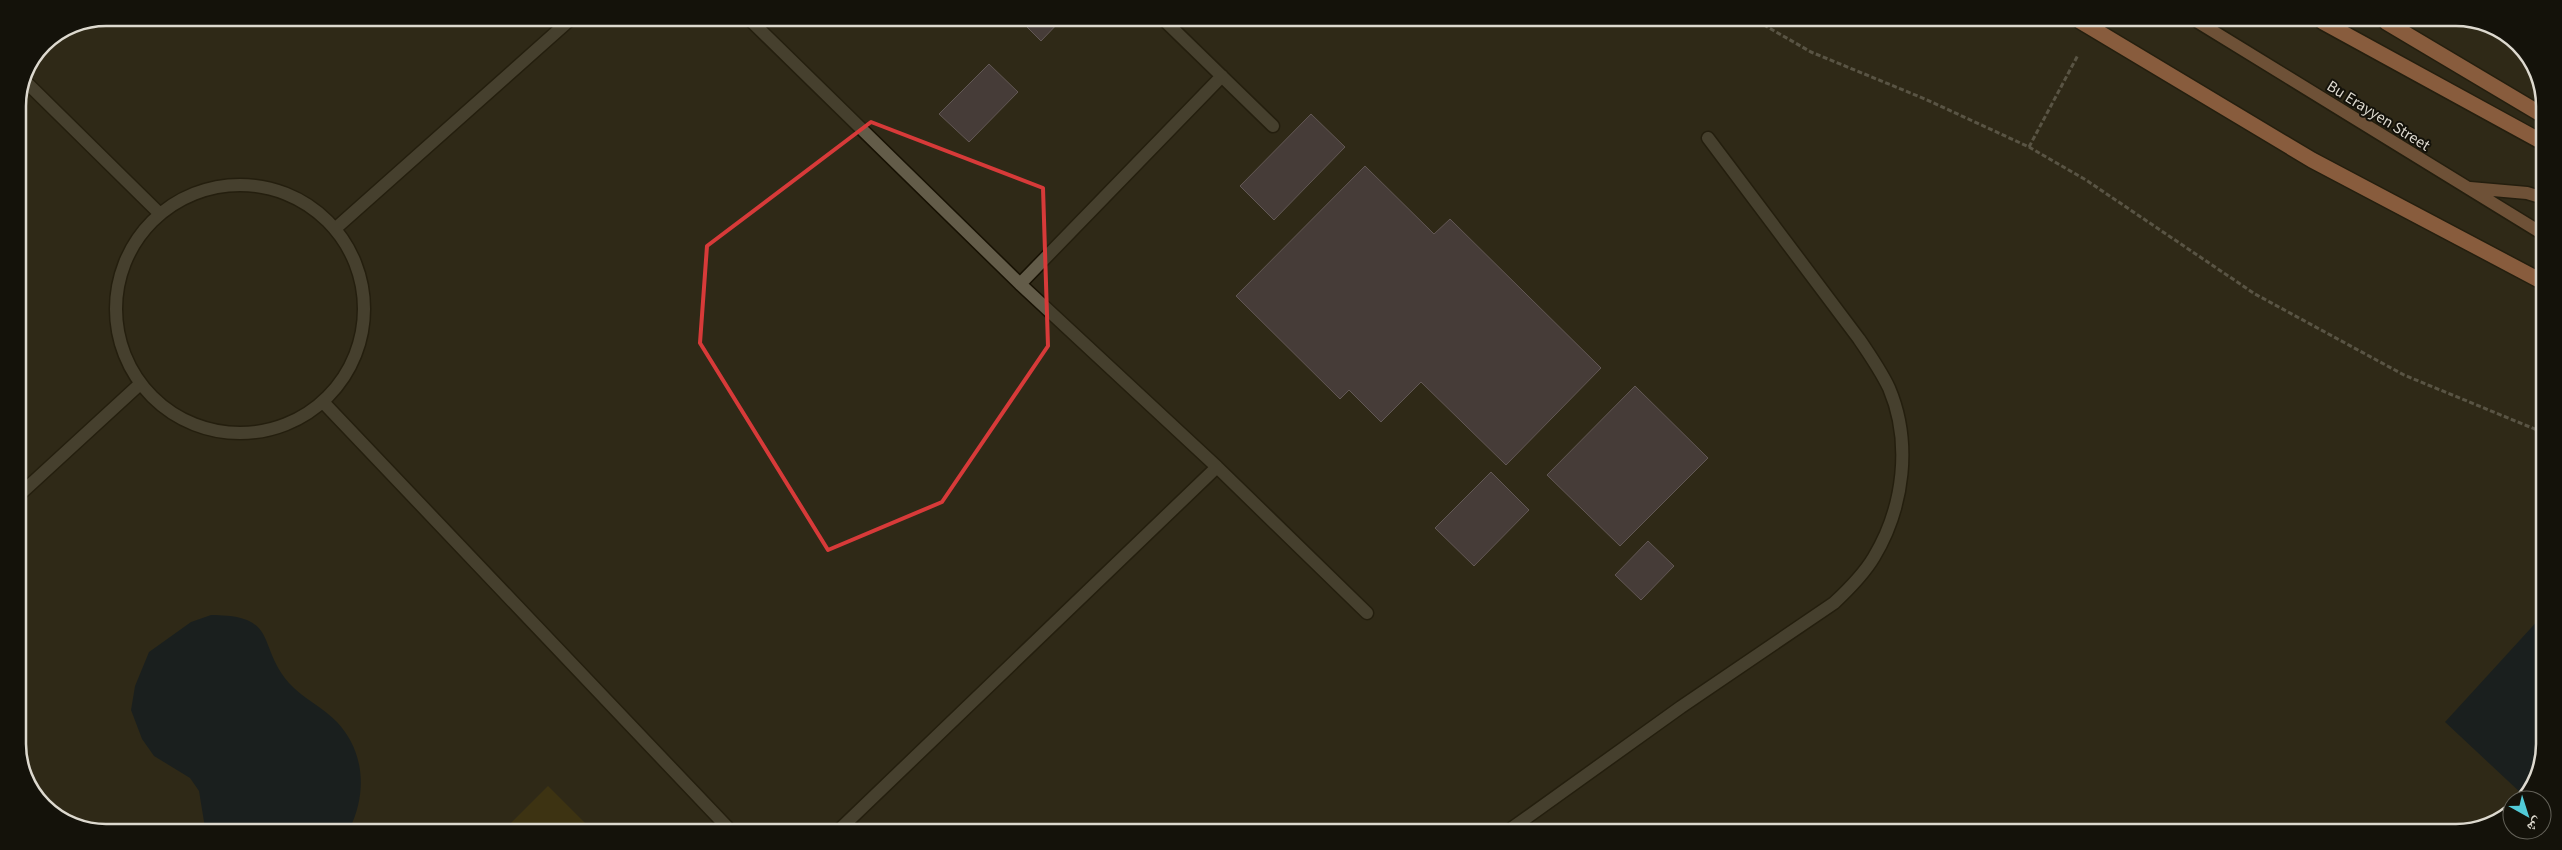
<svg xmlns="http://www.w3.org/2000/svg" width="2562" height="850" font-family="'Source Sans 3','Noto Naskh Arabic',sans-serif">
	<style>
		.green { fill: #4f3f0d }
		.water { fill: #021326 }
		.building { fill: #625260; stroke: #a1909f }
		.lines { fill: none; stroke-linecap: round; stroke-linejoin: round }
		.minor-casing { stroke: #171103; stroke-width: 15 }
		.major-casing { stroke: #171103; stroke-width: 15 }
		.highway-casing { stroke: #171103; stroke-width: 18 }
		.path { stroke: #8c877a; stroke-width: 3; stroke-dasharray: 5 2.5; stroke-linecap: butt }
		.minor { stroke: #635c49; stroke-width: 12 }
		.major { stroke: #ba815e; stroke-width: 12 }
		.highway { stroke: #f49a6c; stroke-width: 15 }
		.marked { fill: none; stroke: #d73a39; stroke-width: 4; stroke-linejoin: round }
		.labels { text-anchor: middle; stroke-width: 4; stroke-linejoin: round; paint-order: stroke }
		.street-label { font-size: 16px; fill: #ddd9cf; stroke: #14120a }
		.rim { fill: none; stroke: #ddd9cf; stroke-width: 2.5 }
	</style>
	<rect width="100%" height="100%" fill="#2f2917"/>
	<path class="green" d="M548,786L591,829H505Z"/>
	<path class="water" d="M211,615C280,615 256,645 289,683C302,698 323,707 337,722C365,752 367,793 350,828H205L199,791L190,778L154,756L142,739L131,710L135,686L149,652L191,622Z
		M2541,617L2540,772L2523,795L2445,722Z"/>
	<path class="building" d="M1019,19H1062L1041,41Z
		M989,64L1018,92L969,142L939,114Z
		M1311,114L1345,147L1274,220L1240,186Z
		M1365,166L1434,234L1450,219L1601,368L1506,465L1421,382L1381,422L1349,390L1340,399L1236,296Z
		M1635,386L1708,458L1620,546L1547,475Z
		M1491,472L1529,510L1474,566L1435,528Z
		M1648,541L1674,566L1641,600L1615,575Z"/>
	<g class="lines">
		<defs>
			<path id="minor" d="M749,19L1020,284L1217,467L1367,613
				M1164,20L1273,126
				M26,82L159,213
				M116 309a124 124 0 1 1 248 0a124 124 0 1 1-248 0Z
				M336,228L572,18
				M1020,284L1222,76
				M323,402L729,829
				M18,496L140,384
				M840,829L1217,467
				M1508,831L1681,707L1834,603C1849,589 1864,574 1874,557C1904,507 1912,442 1889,388C1881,371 1870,355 1859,339L1708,138"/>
			<path id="major" d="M2198,22L2543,234
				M2470,188L2527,193L2544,198"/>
			<path id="highway" d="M2080,21L2312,160L2543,282
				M2323,22L2544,143
				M2386,22L2544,116"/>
		</defs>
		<use href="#minor" class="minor-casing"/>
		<use href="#major" class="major-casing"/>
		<use href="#highway" class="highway-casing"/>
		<path class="path" d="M1757,21L1811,52L1925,99L2029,147L2086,180L2255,294L2404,375L2542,432
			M2029,147L2078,55"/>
		<use href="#minor" class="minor"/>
		<use href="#major" class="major"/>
		<use href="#highway" class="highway"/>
	</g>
	<path d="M0 0H2562V850H0ZM871,122L1043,188L1048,346L942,502L828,550L700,343L707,246Z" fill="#2f2917" fill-opacity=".55" fill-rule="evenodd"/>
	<path class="marked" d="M871,122L1043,188L1048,346L942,502L828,550L700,343L707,246Z"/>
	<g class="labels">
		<g class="street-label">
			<text transform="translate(2379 115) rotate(32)" y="6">Bu Erayyen Street</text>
		</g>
	</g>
	<path d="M0 0H2562V850H0ZM106 26H2456A80 80 0 0 1 2536 106V744A80 80 0 0 1 2456 824H106A80 80 0 0 1 26 744V106A80 80 0 0 1 106 26Z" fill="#14120a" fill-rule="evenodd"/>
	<path class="rim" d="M106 26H2456A80 80 0 0 1 2536 106V744A80 80 0 0 1 2456 824H106A80 80 0 0 1 26 744V106A80 80 0 0 1 106 26Z"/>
	<g transform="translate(2527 815) rotate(141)"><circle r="24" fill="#14120a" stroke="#646259"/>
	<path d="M0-4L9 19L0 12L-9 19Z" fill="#52cbd8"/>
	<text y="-8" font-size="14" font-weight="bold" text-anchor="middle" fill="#ddd9cf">ش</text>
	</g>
</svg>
